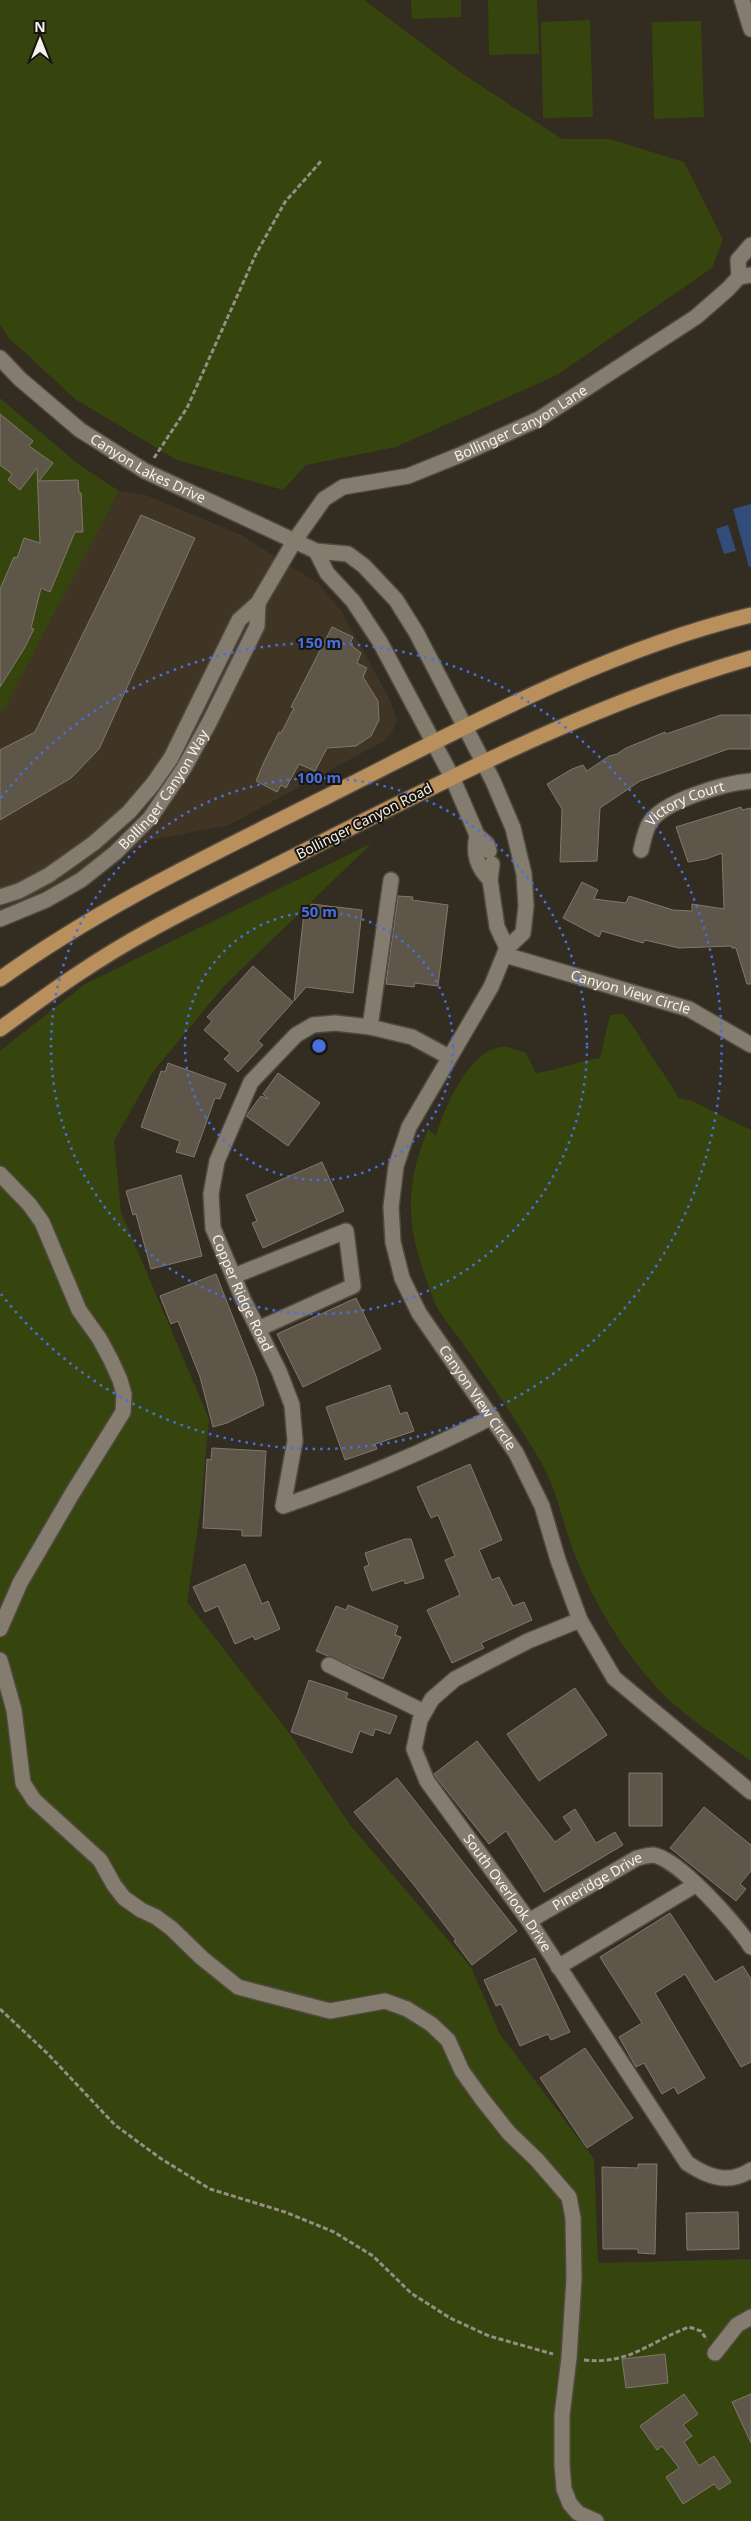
<svg xmlns="http://www.w3.org/2000/svg" width="751" height="2521" font-family="'Noto Sans',sans-serif">
	<style>
		.built { fill: #403524 }
		.green { fill: #36450d }
		.water { fill: #334d7a }
		.building { fill: #5e5649; stroke: #80786b }
		.lines { fill: none; stroke-linecap: round; stroke-linejoin: round }
		.minor-casing { stroke: #504940; stroke-width: 18 }
		.major-casing { stroke: #504940; stroke-width: 18 }
		.path { stroke: #948e84; stroke-width: 3; stroke-dasharray: 5 2.5; stroke-linecap: butt }
		.minor { stroke: #847c6f; stroke-width: 15 }
		.major { stroke: #b98f5c; stroke-width: 15 }
		.ring { fill: none; stroke: #486fdc; stroke-width: 2.5; stroke-dasharray: 2.5 5 }
		.labels { text-anchor: middle; stroke-width: 4; stroke-linejoin: round; paint-order: stroke }
		.street-label { font-size: 14px; fill: #f6f1ea; stroke: #181510 }
		.centre { fill: #486fdc; stroke: #181510; stroke-width: 2.5 }
		.ring-label { font-size: 15px; text-anchor: middle; font-weight: bold; fill: #486fdc; stroke: #181510; stroke-width: 4; stroke-linejoin: round; paint-order: stroke }
	</style>
	<rect width="100%" height="100%" fill="#332c21"/>
	<path class="built" d="M119,491L146,495L241,535L319,584L342,612L389,698L397,720L393,730L384,741L229,825L146,841L51,906L0,923V711L4,708Z"/>
	<path class="green" d="M0,0H364L460,72L562,139H610L684,162L723,240L712,268L557,375L396,447L306,465L283,490L177,460L75,399L8,337L0,324Z
		M411,0H461V17L412,19Z
		M488,0H537L539,54L489,55Z
		M590,20L593,117L543,118L541,22Z
		M701,21L704,117L654,119L652,22Z
		M0,398L78,464L119,491L4,709L0,711Z
		M372,843L224,986L152,1073L114,1141L121,1212L209,1419L201,1505L187,1602L290,1734L350,1825L471,1967L500,2034L594,2159L598,2263L751,2259V2521H0V1051L85,984Z
		M623,1014C635,1026 638,1035 647,1049C657,1066 670,1080 678,1098L692,1101L751,1130V1761C719,1738 683,1716 656,1687C622,1649 596,1606 577,1560C563,1528 559,1494 542,1464C517,1420 488,1379 459,1338C453,1330 446,1322 441,1314C434,1304 430,1290 426,1279C406,1223 405,1185 428,1129L436,1136C444,1108 470,1048 503,1047C510,1046 519,1051 526,1053L536,1073C560,1070 576,1061 600,1058L610,1015Z"/>
	<path class="water" d="M751,504V567H749L733,509Z
		M728,525L736,551L724,554L716,529Z"/>
	<path class="building" d="M0,414L33,441L29,446L53,463L39,481L78,480L79,493H81L83,532H75L50,592L41,588L31,628L34,629L24,649L0,687V589L14,557L17,558L24,538L40,543L37,468L20,490L8,480L12,474L0,465Z
		M141,515L195,538L99,749L71,778L0,820V750L35,732Z
		M332,627L353,637L350,644L361,653L357,663L367,668L363,677L378,701L379,720L371,736L356,746L327,748L315,771L299,764L286,788L281,785L277,792L256,781L264,762L279,732L281,733L294,708L291,707Z
		M721,715H751V749H728L640,781L600,808L597,861L560,862L562,809L547,784L572,769L583,765L587,771L609,756L617,754L626,748L665,732L666,734Z
		M741,807L742,810L751,808V984H747L736,948H732L731,946L679,948L645,940L643,943L602,931L599,937L563,918L582,882L598,890L594,899L626,903L629,896L673,910L692,911V904L724,909L722,853L706,859L688,862L676,827Z
		M398,896L413,897L412,900L448,905L438,986L415,983L414,987L386,984Z
		M311,904L362,910L353,993L306,987L294,1001L304,913L310,914Z
		M253,966L293,1002L258,1041L263,1045L238,1072L224,1059L230,1053L204,1030L212,1021L207,1017Z
		M168,1063L226,1084L220,1099L215,1098L194,1157L176,1152L180,1141L141,1127L161,1071L165,1072Z
		M278,1073L320,1103L288,1146L246,1116L261,1096L268,1099L263,1094Z
		M322,1162L344,1211L263,1248L252,1223L257,1221L246,1195Z
		M181,1175L202,1256L151,1269L136,1214L133,1215L126,1191Z
		M216,1274L256,1376L264,1405L227,1423L213,1427L200,1377L178,1321L171,1324L160,1296Z
		M356,1298L381,1349L303,1387L277,1334Z
		M390,1385L400,1414L407,1412L414,1431L375,1444L377,1449L345,1460L326,1407Z
		M212,1448L266,1451L261,1536H242V1530L203,1528L207,1459L211,1460Z
		M470,1464L502,1540L479,1550L492,1580L499,1577L513,1606L524,1602L532,1620L481,1643L484,1648L452,1663L427,1610L460,1595L445,1560L455,1556L438,1515L431,1518L417,1487Z
		M405,1539H411L424,1578L405,1584L404,1580L372,1591L364,1567L369,1565L365,1553Z
		M245,1564L262,1604L268,1601L280,1629L255,1640L253,1636L235,1644L218,1606L205,1612L193,1587Z
		M348,1605L398,1626L395,1635L401,1637L383,1679L316,1651L336,1606L346,1610Z
		M309,1680L348,1693L346,1698L397,1716L390,1734L375,1729L373,1736L360,1731L352,1753L291,1732Z
		M575,1688L607,1735L539,1781L507,1734Z
		M477,1741L555,1842L572,1830L563,1817L575,1809L596,1843L615,1832L623,1845L544,1892L506,1831L489,1844L435,1776L434,1774Z
		M629,1773H662V1826H629Z
		M397,1778L517,1931L472,1965L454,1941L456,1940L414,1885L354,1812Z
		M704,1807L751,1845V1871L740,1884L746,1889L736,1901L670,1848Z
		M670,1913L715,1982L743,1966L751,1979V2062L741,2067L685,1974L655,1993L705,2078L678,2094L674,2087L662,2094L644,2063L636,2067L619,2037L642,2023L600,1957Z
		M535,1958L570,2032L551,2040L548,2034L520,2046L501,2004L496,2006L484,1980Z
		M585,2048L633,2118L587,2148L540,2078Z
		M638,2164H657L655,2254L638,2253V2249H603L602,2167L638,2168Z
		M738,2212L739,2249L687,2250L686,2213Z
		M665,2354L668,2383L626,2388L622,2359Z
		M684,2394L698,2414L683,2425L692,2436L684,2442L699,2466L714,2456L731,2482L719,2490L714,2484L683,2504L666,2477L679,2468L662,2446L657,2450L640,2426Z
		M751,2394V2443L732,2402Z"/>
	<g class="lines">
		<defs>
			<g id="minor">
				<path d="M742,0L751,29"/>
				<path d="M739,277L738,260L751,245"/>
				<path id="s1" d="M0,358L20,379L80,430L145,471L316,551L348,554L364,566L396,600L416,632L493,781L513,828L524,874L526,906L523,933L507,948L491,987L409,1127L396,1166L391,1207L393,1242L402,1278L419,1313L516,1453L542,1506L558,1560L580,1620L614,1678L751,1792"/>
				<path d="M316,551L327,573L353,601L380,642L452,777L477,835L487,844L489,851"/>
				<path d="M477,835C473,854 477,867 490,880"/>
				<path id="s2" d="M641,850C643,842 645,831 649,824C661,801 726,783 751,781"/>
				<path d="M492,864L490,880L497,927L507,948"/>
				<path id="s3" d="M0,897L19,891L49,875L94,843L129,812L153,784L171,758L239,620L258,603L295,540L324,499L343,487L408,476L460,455L539,419L696,317L728,289L739,277L751,275"/>
				<path id="s4" d="M0,919L46,900L81,880L115,853L150,818L184,768L210,721L257,626L258,603"/>
				<path id="s5" d="M505,955L689,1009L751,1045"/>
				<path d="M370,1027L391,880"/>
				<path id="s6" d="M449,1057L412,1037L370,1027L335,1023L313,1025L296,1035L251,1082L217,1161L211,1194L213,1228L243,1299L279,1371L292,1405L295,1441L283,1506C355,1481 424,1452 492,1417"/>
				<path d="M0,1174L29,1204L42,1222L79,1310L99,1338L111,1360L120,1380L124,1394L123,1412L72,1494L20,1583L0,1629"/>
				<path d="M234,1276L346,1231L353,1286L258,1329"/>
				<path id="s7" d="M580,1620L528,1641L455,1679L432,1699L420,1720L414,1749L427,1781L529,1921L687,2163C708,2177 728,2185 751,2170"/>
				<path d="M0,1660L14,1710L23,1783L34,1800L100,1860L114,1885L124,1898L141,1910L156,1917L171,1928L202,1958L238,1987L330,2011L385,2001L407,2009L431,2024L448,2040L462,2071L482,2099L509,2133L537,2160L569,2197L573,2218L574,2279L569,2358L562,2415V2465L564,2489L570,2504L578,2513L596,2521"/>
				<path d="M329,1665L424,1712"/>
				<path id="s8" d="M529,1921L637,1858C642,1857 648,1855 653,1855C678,1858 737,1925 751,1947"/>
				<path d="M558,1967L695,1885"/>
				<path d="M715,2353L737,2325L751,2317"/>
			</g>
			<path id="major" d="M0,979C101,906 215,853 326,797C461,729 603,651 751,615
				M0,1029C49,993 98,958 152,929C212,896 275,867 336,835C471,767 605,700 751,658"/>
		</defs>
		<use href="#minor" class="minor-casing"/>
		<use href="#major" class="major-casing"/>
		<path class="path" d="M154,458L187,408L256,254L285,202L322,160
			M0,2009L48,2054L115,2125L160,2158L210,2189L285,2212L334,2232L373,2256L411,2293L450,2318L489,2336L553,2354
			M584,2360C629,2365 649,2342 689,2327L701,2331L707,2340"/>
		<use href="#minor" class="minor"/>
		<use href="#major" class="major"/>
	</g>
	<g class="ring">
		<circle cx="319" cy="1046" r="134"/>
		<circle cx="319" cy="1046" r="268"/>
		<path d="M1 798A403 403 0 1 1 1 1294"/>
	</g>
	<g class="labels">
		<g class="street-label">
			<text dy="5" stroke="none"><textPath href="#s3" startOffset="740">Bollinger Canyon Lane</textPath></text>
			<text dy="5" stroke="none"><textPath href="#s1" startOffset="186">Canyon Lakes Drive</textPath></text>
			<text dy="5" stroke="none"><textPath href="#s4" startOffset="214">Bollinger Canyon Way</textPath></text>
			<text dy="5" stroke="none"><textPath href="#s2" startOffset="70">Victory Court</textPath></text>
			<text transform="translate(364 821) rotate(-27)" y="5">Bollinger Canyon Road</text>
			<text dy="5" stroke="none"><textPath href="#s5" startOffset="131">Canyon View Circle</textPath></text>
			<text dy="5" stroke="none"><textPath href="#s6" startOffset="452">Copper Ridge Road</textPath></text>
			<text dy="5" stroke="none"><textPath href="#s1" startOffset="1358">Canyon View Circle</textPath></text>
			<text dy="5" stroke="none"><textPath href="#s8" startOffset="79">Pineridge Drive</textPath></text>
			<text dy="5" stroke="none"><textPath href="#s7" startOffset="395">South Overlook Drive</textPath></text>
		</g>
	</g>
	<circle cx="319" cy="1046" r="8" class="centre"/>
	<g class="ring-label">
		<text x="319" y="648">150 m</text>
		<text x="319" y="783">100 m</text>
		<text x="319" y="917">50 m</text>
	</g>
	<g transform="translate(40 40)" stroke="#181510" stroke-width="4" paint-order="stroke">
	<path d="M0-4L9 19L0 12L-9 19Z" fill="#f6f1ea"/>
	<text y="-8" font-size="14" font-weight="bold" text-anchor="middle" fill="#f6f1ea">N</text>
	</g>
</svg>
